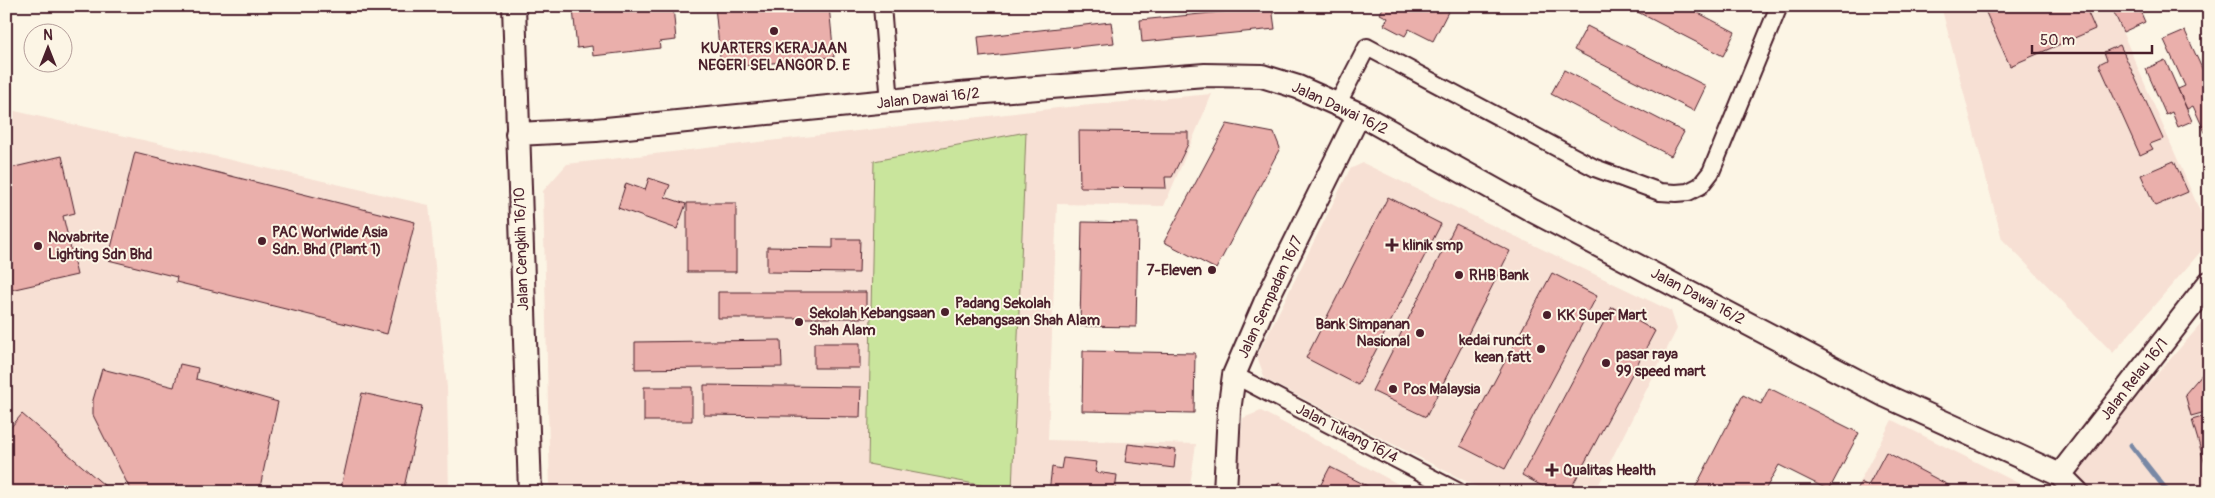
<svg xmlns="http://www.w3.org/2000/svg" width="2215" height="498" font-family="Pangolin,sans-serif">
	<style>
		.built { fill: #f7e0d4 }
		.green { fill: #c9e59c; stroke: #8a8264 }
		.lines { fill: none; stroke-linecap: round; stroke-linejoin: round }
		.stream { stroke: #7988a5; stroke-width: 5 }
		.building { fill: #eaafab; stroke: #4a1f2b }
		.street-casing { stroke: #4a1f2b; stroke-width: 20 }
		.secondary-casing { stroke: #4a1f2b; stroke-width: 26 }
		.street { stroke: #fcf5e5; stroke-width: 16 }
		.secondary { stroke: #fcf5e5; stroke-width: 22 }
		.poi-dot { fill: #4a1f2b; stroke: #fcf5e5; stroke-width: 2 }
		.labels { text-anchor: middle; stroke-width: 4; stroke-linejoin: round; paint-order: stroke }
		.poi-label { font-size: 15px; font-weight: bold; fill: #4a1f2b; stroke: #fcf5e5; text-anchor: start }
		.street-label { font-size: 15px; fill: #4a1f2b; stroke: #fcf5e5 }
	</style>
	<rect width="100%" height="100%" fill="#fcf5e5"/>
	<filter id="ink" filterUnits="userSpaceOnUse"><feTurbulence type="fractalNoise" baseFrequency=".02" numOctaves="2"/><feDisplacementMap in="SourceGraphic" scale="10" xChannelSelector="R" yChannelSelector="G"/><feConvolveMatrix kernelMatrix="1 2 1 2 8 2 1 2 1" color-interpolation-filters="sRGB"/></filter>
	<g filter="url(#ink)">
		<path class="built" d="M1941,6H2111L2209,232V242L2113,353L2002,239Z
			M1212,94L1164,206L1057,204L1048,440L1196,444L1189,492H550L543,191L567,164L1058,108Z
			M6,109L429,205L447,388L449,492H6Z
			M1363,163L1671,311L1677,329L1595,492H1487L1265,379L1257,356L1350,169Z
			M2209,315V492H2054L2123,413Z
			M1261,411L1413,492H1234L1243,418Z
			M1892,420L2036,492H1854Z"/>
		<path class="green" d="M1026,132L1012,491L868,464L874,161Z"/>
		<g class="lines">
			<path class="stream" d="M2131,445L2168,492"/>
		</g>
		<path class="building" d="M587,6H673L676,40L659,42L660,48L593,56L592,46L577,48L573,9Z
			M715,6H829L834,57L721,68Z
			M1384,6H1451L1433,41L1409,29L1405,36L1384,25L1388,18L1380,14Z
			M1626,6H1685L1735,32L1723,56Z
			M1983,6H2085L2095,29L2010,66Z
			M2111,6H2138L2145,22L2123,32Z
			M1272,7L1275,29L1142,42L1140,20Z
			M1111,22L1114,43L980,57L978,37Z
			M1587,26L1706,86L1694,111L1574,50Z
			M2185,31L2209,84V141L2193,106L2187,109L2178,89L2185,86L2164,40Z
			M2120,45L2163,139L2150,144L2153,149L2140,155L2099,64L2107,60L2104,52Z
			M2165,60L2192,121L2178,127L2172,112L2166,115L2146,69Z
			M1564,70L1684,132L1671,156L1551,94Z
			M1227,124L1274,133L1280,148L1216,269L1164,242Z
			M1079,131L1188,132V144L1172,177H1165L1166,188L1080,187Z
			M135,152L415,222L387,334L176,282L177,277L108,260Z
			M62,156L75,213L63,216L77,275L6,291V169Z
			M2174,161L2188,192L2155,206L2141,175Z
			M649,178L670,185L665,197L686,204L677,229L618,208L626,183L645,190Z
			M1388,197L1441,224L1358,385L1306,358Z
			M687,203H736V272H687Z
			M1082,222L1138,223L1136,327L1080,326Z
			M1456,224L1510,251L1426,417L1372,391Z
			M833,239H860L859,273L767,272V247L833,248Z
			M1552,273L1597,296L1505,469L1460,446Z
			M718,292H866V318H718Z
			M1612,307L1655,331L1569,492H1553L1522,475Z
			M781,340L782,367L635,369V342Z
			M814,343H860V368H814Z
			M1083,351L1195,353L1194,413L1082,411Z
			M180,364L198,368L196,379L278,402L259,492H139L130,489L93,415V400L102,369L174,387Z
			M2209,366V411L2191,416L2185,394Z
			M704,385L861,387L860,417L704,415Z
			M644,387H692V421H644Z
			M1769,388L1859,433L1829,490L1779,465L1764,492H1693L1743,395L1761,404Z
			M362,393L422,406L403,492H340Z
			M22,414L112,492H6V433Z
			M2209,415V478L2192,420Z
			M1128,444L1176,450L1174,468L1125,462Z
			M1886,452L1950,486L1947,492H1856L1861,482L1868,486Z
			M1063,458L1097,462L1095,472L1117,475L1115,492H1049L1052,467L1061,469Z
			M1330,467L1379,492H1317Z
			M1279,482L1297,492H1274Z"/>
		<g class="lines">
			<defs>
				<path id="street" d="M882,6L890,102
					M1337,105L1367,47L1595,168L1660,192L1676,193L1688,192L1700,186L1711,172L1779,6
					M1234,375L1459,492"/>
				<path id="secondary" d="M514,6L530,492
					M517,134L596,130L960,94L1205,75L1262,76L1298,87L1359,114L1533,211L1886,396L2060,475L2077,492
					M2060,475L2209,283
					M1225,492L1229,411L1234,375L1265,303L1359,114"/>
			</defs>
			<use href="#street" class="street-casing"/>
			<use href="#secondary" class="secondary-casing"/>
			<use href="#street" class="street"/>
			<use href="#secondary" class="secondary"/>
		</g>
	</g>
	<g class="poi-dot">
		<circle cx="774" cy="31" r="5"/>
		<circle cx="262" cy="241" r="5"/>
		<path d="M1389.5 237.5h5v5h5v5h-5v5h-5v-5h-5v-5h5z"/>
		<circle cx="38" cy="246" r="5"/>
		<circle cx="1212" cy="270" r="5"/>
		<circle cx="1459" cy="275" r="5"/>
		<circle cx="945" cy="312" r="5"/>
		<circle cx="1547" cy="315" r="5"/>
		<circle cx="799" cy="322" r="5"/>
		<circle cx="1420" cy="333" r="5"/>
		<circle cx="1541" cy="349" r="5"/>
		<circle cx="1606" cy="363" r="5"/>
		<circle cx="1393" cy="389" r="5"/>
		<path d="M1549.5 462.5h5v5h5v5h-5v5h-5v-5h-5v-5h5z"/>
	</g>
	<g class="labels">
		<g class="poi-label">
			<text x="774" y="53" text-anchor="middle">KUARTERS KERAJAAN<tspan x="774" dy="17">NEGERI SELANGOR D. E</tspan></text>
			<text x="272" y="237">PAC Worlwide Asia<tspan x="272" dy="17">Sdn. Bhd (Plant 1)</tspan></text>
			<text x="48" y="242">Novabrite<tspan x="48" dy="17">Lighting Sdn Bhd</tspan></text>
			<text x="1403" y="250">klinik smp</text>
			<text x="1202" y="275" text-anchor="end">7-Eleven</text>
			<text x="1469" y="280">RHB Bank</text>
			<text x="955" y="308">Padang Sekolah<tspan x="955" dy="17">Kebangsaan Shah Alam</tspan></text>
			<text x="809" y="318">Sekolah Kebangsaan<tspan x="809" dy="17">Shah Alam</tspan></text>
			<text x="1557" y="320">KK Super Mart</text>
			<text x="1410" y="329" text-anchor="end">Bank Simpanan<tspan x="1410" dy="17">Nasional</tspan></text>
			<text x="1531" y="345" text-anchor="end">kedai runcit<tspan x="1531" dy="17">kean fatt</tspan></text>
			<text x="1616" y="359">pasar raya<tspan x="1616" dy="17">99 speed mart</tspan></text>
			<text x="1403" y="394">Pos Malaysia</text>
			<text x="1563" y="475">Qualitas Health</text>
		</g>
		<g class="street-label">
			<text transform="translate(928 98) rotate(-6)" y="5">Jalan Dawai 16/2</text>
			<text transform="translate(1340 108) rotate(25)" y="5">Jalan Dawai 16/2</text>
			<text transform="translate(521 249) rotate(-92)" y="5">Jalan Cengkih 16/10</text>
			<text transform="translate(1698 296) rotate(28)" y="5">Jalan Dawai 16/2</text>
			<text transform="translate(1270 297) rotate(-65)" y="5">Jalan Sempadan 16/7</text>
			<text transform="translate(2134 379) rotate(-52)" y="5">Jalan Relau 16/1</text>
			<text transform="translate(1347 433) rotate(27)" y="5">Jalan Tukang 16/4</text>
		</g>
	</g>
	<rect width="2215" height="498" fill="none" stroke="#fcf5e5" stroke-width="25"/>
	<rect x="12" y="12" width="2190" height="473" fill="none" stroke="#4a1f2b" stroke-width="2" filter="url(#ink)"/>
	<g transform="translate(48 48)"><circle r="24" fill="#fcf5e5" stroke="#b59f9b"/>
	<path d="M0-4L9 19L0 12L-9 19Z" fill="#4a1f2b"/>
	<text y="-8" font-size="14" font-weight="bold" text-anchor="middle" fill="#4a1f2b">N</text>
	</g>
	<path d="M2032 45v8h120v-8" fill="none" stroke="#4a1f2b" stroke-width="2.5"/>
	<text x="2040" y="45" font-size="15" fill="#4a1f2b" stroke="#fcf5e5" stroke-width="4" paint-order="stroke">50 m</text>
</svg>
